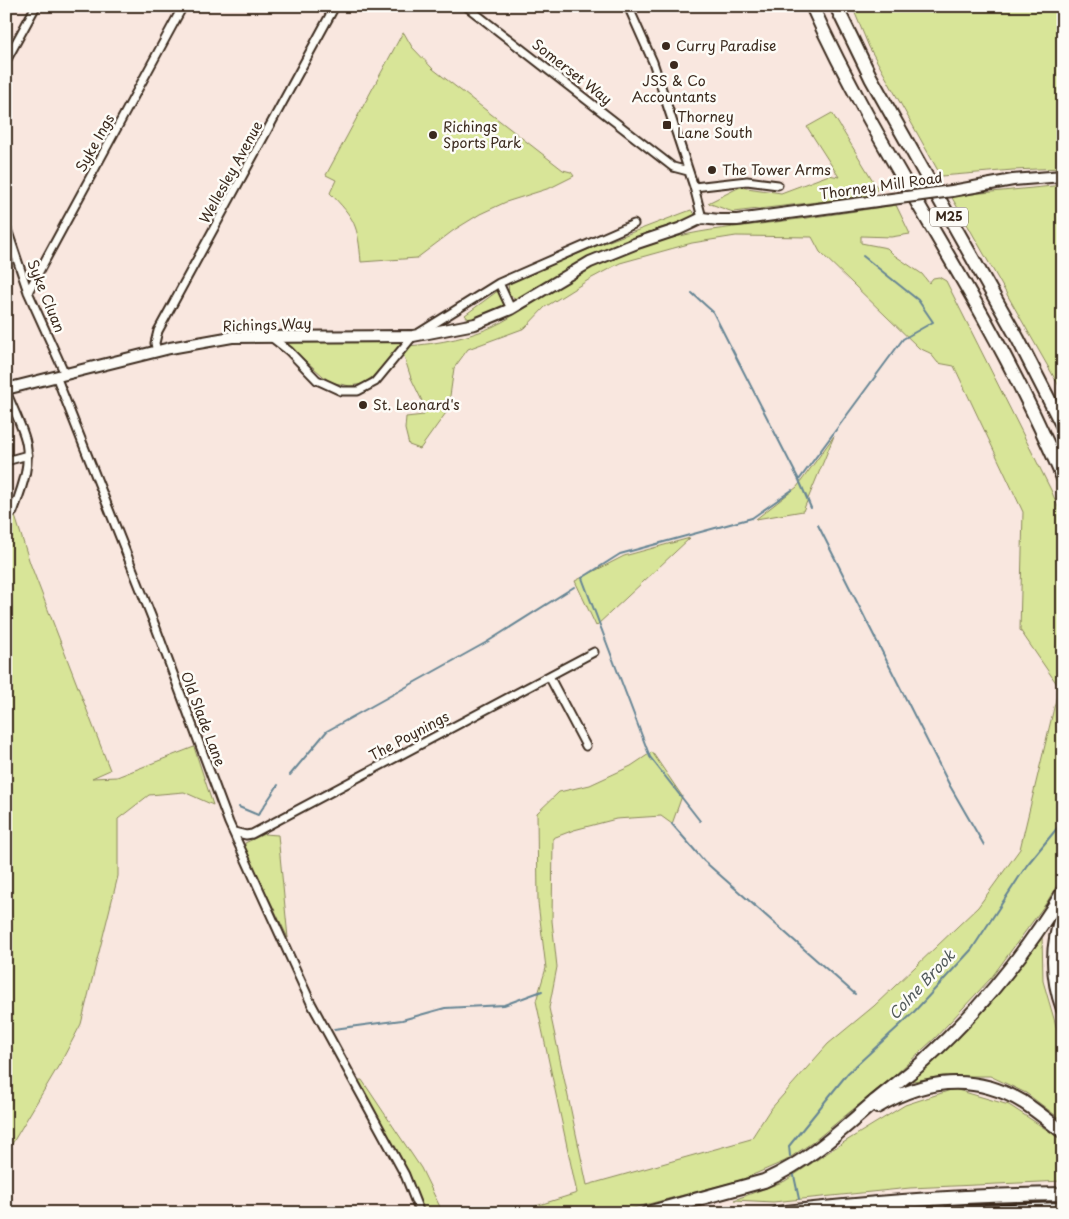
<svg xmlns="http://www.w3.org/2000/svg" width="1069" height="1219" font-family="'Playpen Sans',sans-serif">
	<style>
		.green { fill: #d8e598; stroke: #8a885b }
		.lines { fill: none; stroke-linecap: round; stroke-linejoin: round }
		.stream { stroke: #668594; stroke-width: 2 }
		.street-casing { stroke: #3b2a1e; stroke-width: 11 }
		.secondary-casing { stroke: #3b2a1e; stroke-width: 14 }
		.highway-casing { stroke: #3b2a1e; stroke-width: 16 }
		.street { stroke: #fdfcf7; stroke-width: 7 }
		.secondary { stroke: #fdfcf7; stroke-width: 10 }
		.highway { stroke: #fdfcf7; stroke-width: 12 }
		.secondary-bridge-casing { stroke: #3b2a1e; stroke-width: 14; stroke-linecap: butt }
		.secondary-bridge { stroke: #fdfcf7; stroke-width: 10 }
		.poi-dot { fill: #3b2a1e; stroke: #fdfcf7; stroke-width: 2 }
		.labels { text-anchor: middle; stroke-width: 5; stroke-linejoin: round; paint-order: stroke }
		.shield { fill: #fdfcf7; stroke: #75695f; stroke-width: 1 }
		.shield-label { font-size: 12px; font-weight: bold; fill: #3b2a1e }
		.poi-label { font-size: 14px; fill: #3b2a1e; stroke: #fdfcf7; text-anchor: start }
		.street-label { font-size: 14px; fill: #3b2a1e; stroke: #fdfcf7 }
		.water-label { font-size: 15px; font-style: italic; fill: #505859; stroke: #fdfcf7 }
	</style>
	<rect width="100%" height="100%" fill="#f9e7df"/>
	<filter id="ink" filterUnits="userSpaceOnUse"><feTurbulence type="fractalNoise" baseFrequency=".02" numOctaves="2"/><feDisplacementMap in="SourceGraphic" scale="10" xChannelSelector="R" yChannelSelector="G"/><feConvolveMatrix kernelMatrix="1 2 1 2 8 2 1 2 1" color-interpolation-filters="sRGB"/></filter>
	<g filter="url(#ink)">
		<path class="green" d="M852,6H1063V168L1013,170L941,176L869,47Z
			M404,33L412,47L433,69L563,170L571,172L574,176L550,188L506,202L480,214L454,230L417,258L361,262C358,225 355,219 330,193L336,180L326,175L402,34Z
			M832,113L878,189L868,196L733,212L708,203L740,187L781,193L829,175L839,177L807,127Z
			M1063,185V393L951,196Z
			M896,205L910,234L891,237L861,236V243L887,248L894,255L922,274L929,283L933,278L939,277L946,281L1051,490L1063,519V875L1047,902L991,978L935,1038L894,1076L813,1142L785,1161L741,1180L614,1213H514L577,1193L536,1001L546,968L538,903L537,813L559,792L590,785L631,766L652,752L682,796L672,824L661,816L616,819L574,830L553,838L552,921L557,967L549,1008L587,1185L751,1139L769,1111L828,1044L874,1006L978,907L1020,849L1059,687L1020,630L1023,512L954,366L938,363L930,353L919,348L820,252L812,237L736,236L692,243L620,263L590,279L545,307L525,328L468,349L454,368L448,410L420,449L409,445L405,429L406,417L424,415V405L411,378L403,353L407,346C437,344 475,337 502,322C541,301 574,271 617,255C640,247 665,239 689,234C718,228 747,226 776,222C816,217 856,211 896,205Z
			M691,210L698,217L645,233L591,260L519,300L509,295L508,283L604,243Z
			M499,290L508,306L471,322L465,315Z
			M407,341L371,378L362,384L350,386L330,382L284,342Z
			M834,436L803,511L756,519L797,487Z
			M15,516L30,563L110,770L92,778L117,777L194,747L213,805L184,792L149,795L118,819V876L81,1024L62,1060L6,1154V527Z
			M690,538L596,626L575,581L624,556Z
			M264,834L278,835L288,938L245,849V843Z
			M1042,935L1043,981L1059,1036L1063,1042V1121L1026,1093L990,1076H943L907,1082L989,1006Z
			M357,1080H362L421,1168L443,1213H424L406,1172Z
			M954,1089L1009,1105L1061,1139L1063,1141V1181L910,1188L773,1202L734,1200L785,1181L833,1149L905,1105Z"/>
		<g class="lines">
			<path class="stream" d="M692,293L713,312L799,480L811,508
				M799,480L903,339L933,322L918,300L863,256
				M818,525L950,786L984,845
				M290,775L327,731L487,642L574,587
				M239,807L258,815L278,785
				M700,821L650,757L582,578L620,554L752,518L792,490
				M672,824L704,861L855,994
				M334,1029L402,1020L445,1008L504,1005L542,991
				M790,1156L789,1146L848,1073L912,1014L972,949L1027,865L1063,821
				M793,1171L799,1199"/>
			<defs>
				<path id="street" d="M466,6L673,167L688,171
					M628,6L653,62L694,187L702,218
					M6,61L36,6
					M694,187L747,181L778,185
					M6,226L28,292L65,374
					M499,283L511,309
					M28,292L183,6
					M419,333L499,283L634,224
					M271,337L289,351L317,380L341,391H358L375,382L413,336
					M157,352L155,343L158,331L335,6
					M56,376L156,628L229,823L311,1003L405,1175L420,1213
					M6,391C12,406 19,420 24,435C33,461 22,488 13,512
					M6,461L28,455
					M549,676L586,746
					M234,832L246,835L252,834L594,652"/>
				<path id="secondary" d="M952,191L1013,180L1063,176
					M6,389L170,348L232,337L413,336L475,324L511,309L590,262L637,243L679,229L702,218L719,220H737L884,200"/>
				<path id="highway" d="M812,6C861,115 926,214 984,318C1013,370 1039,423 1063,478
					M836,6L871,78L1018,339L1063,427
					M1063,913C1051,944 1051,978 1063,1009
					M877,1107C924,1079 974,1073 1023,1102C1037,1111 1050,1122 1063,1132
					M647,1213L764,1181C807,1162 840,1132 874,1102C891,1088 908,1075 924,1061C978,1012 1025,954 1063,892
					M777,1213C872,1202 967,1195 1063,1194
					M950,1213L1063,1209"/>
			</defs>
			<use href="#street" class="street-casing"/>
			<use href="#secondary" class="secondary-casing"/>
			<use href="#highway" class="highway-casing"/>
			<use href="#street" class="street"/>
			<use href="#secondary" class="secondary"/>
			<use href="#highway" class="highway"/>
			<defs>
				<path id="secondary-bridge" d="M884,200L952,191"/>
			</defs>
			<use href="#secondary-bridge" class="secondary-bridge-casing"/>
			<use href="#secondary-bridge" class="secondary-bridge"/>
		</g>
	</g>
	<g class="poi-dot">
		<circle cx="666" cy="46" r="5"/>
		<circle cx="674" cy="65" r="5"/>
		<rect x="662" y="120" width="10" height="10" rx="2.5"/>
		<circle cx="433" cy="135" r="5"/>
		<circle cx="712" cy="170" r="5"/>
		<circle cx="363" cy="405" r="5"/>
	</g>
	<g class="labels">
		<rect class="shield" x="930" y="207.5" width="38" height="19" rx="4"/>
		<g class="shield-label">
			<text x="949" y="221">M25</text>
		</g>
		<g class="poi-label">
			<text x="676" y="51">Curry Paradise</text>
			<text x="674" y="86" text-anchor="middle">JSS &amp; Co<tspan x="674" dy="16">Accountants</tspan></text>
			<text x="677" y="122">Thorney<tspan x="677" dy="16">Lane South</tspan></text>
			<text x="443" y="132">Richings<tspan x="443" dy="16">Sports Park</tspan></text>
			<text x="722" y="175">The Tower Arms</text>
			<text x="373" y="410">St. Leonard's</text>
		</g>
		<g class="street-label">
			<text transform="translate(572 72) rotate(38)" y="5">Somerset Way</text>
			<text transform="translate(95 143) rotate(-61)" y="5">Syke Ings</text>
			<text transform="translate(231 172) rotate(-61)" y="5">Wellesley Avenue</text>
			<text transform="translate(881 186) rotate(-8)" y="5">Thorney Mill Road</text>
			<text transform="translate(46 296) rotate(68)" y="5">Syke Cluan</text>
			<text transform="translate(267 325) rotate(-2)" y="5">Richings Way</text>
			<text transform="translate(203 719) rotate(69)" y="5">Old Slade Lane</text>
			<text transform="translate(409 736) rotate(-28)" y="5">The Poynings</text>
		</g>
		<g class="water-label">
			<text transform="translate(922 985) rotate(-47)" y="5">Colne Brook</text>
		</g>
	</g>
	<rect width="1069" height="1219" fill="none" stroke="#fdfcf7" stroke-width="25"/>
	<rect x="12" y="12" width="1044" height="1194" fill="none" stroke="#3b2a1e" stroke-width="2" filter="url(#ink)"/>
</svg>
